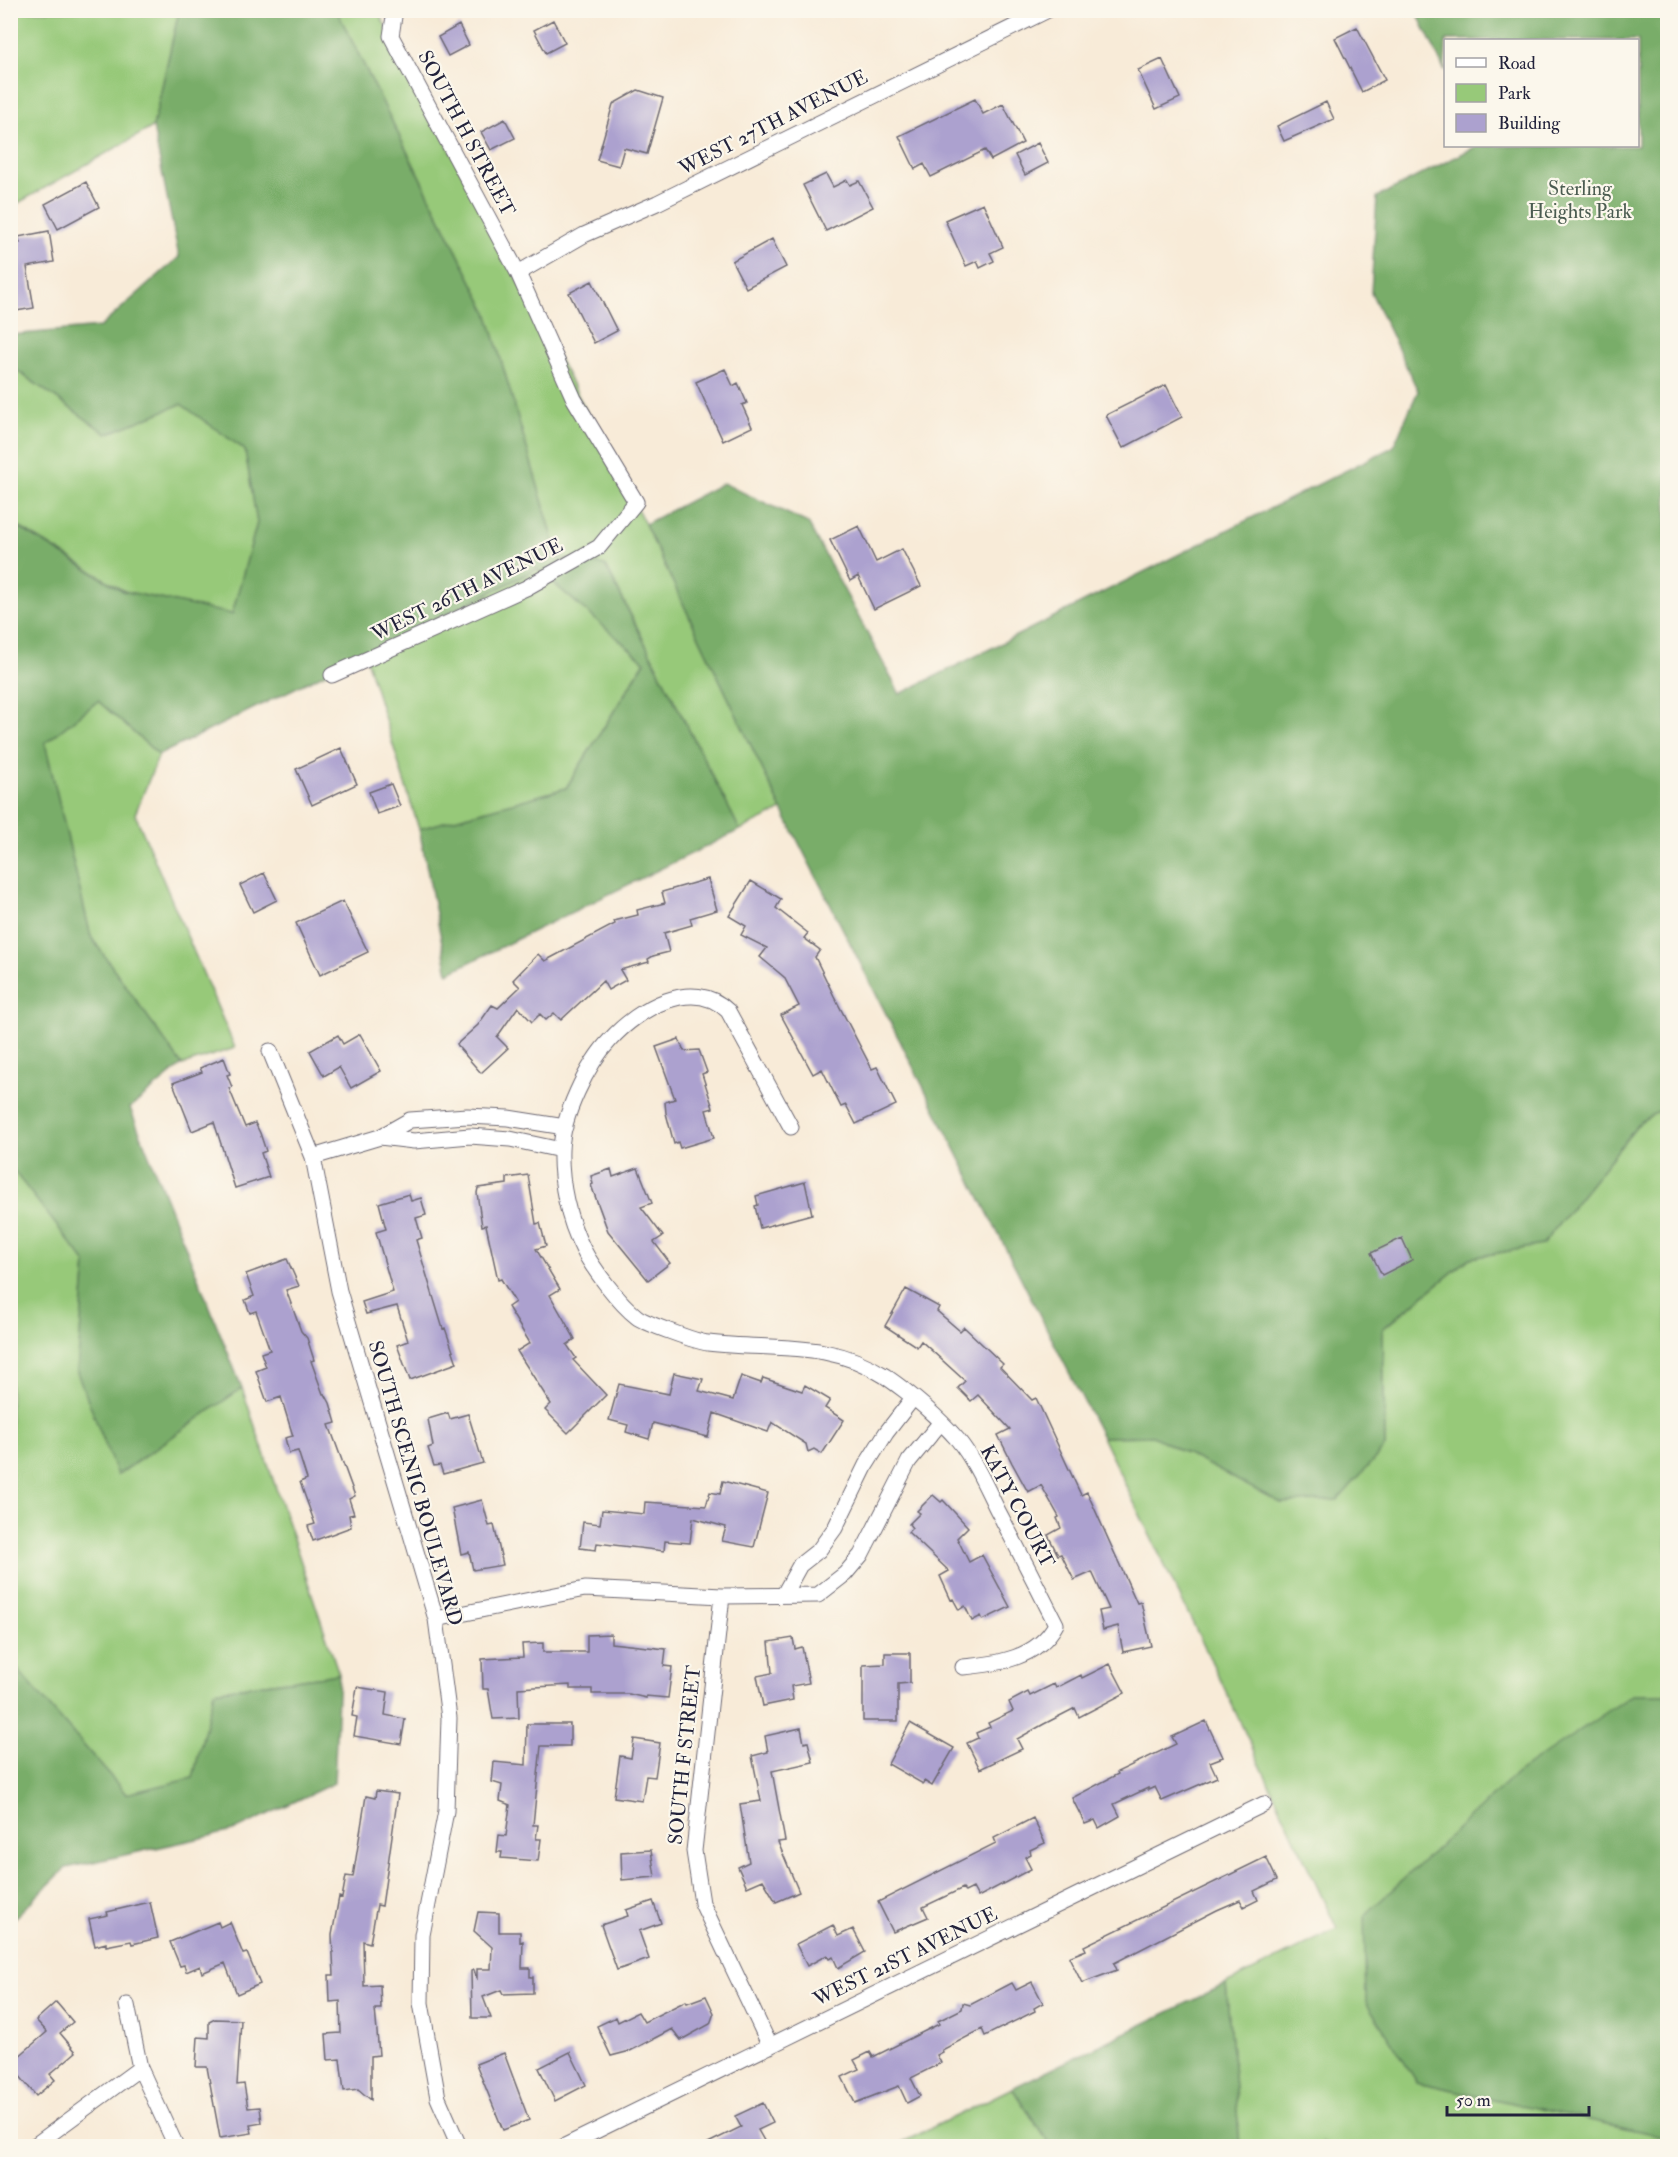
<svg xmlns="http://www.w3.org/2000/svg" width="1678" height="2157" font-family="'IM FELL Double Pica',serif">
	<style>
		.green { fill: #97c979; stroke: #5c765a; stroke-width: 1.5 }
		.forest { fill: #79ad69; stroke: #4e6852; stroke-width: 1.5 }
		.building { fill: #aca1cf }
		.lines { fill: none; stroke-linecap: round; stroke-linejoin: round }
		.minor-casing { stroke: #6d6872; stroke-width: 17 }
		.minor { stroke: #fff; stroke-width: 15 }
		.labels { text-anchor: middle; stroke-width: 4.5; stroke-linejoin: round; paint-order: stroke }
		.street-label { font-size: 20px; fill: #22223b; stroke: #fbf7ec }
		.park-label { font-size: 20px; fill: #4b5c51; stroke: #fbf7ec }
	</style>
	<rect width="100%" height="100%" fill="#fbf7ec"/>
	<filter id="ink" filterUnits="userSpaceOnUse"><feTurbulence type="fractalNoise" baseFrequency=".0167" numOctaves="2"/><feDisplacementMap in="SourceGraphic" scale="12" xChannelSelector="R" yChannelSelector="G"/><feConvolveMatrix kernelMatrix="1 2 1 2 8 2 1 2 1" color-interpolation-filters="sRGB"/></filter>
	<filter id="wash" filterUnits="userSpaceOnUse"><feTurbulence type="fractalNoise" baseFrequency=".008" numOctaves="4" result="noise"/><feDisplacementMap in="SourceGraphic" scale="24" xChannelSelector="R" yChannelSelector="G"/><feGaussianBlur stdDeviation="1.35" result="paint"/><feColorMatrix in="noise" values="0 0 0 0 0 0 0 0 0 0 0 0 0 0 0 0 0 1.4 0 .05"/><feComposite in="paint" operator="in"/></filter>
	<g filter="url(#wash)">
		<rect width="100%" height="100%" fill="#f8ebd8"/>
		<path class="green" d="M11,11H179L153,127L11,207Z
			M337,11H378L645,524L782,810L740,830L606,566L559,558L487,312Z
			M10,366L107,434L181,404L245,450L257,523L232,615L124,591L11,522Z
			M537,569L645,661L566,788L419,829L365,655Z
			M98,701L159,755L135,814L235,1048L182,1065L91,937L45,743Z
			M1667,1107V1695H1632L1417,2082L1667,2137V2146H1330L1323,2143L1320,2146H1240L1226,1984L1337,1929L1220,1679L1102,1437L1153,1436L1281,1503L1385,1447L1383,1329L1470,1258L1542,1245L1641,1121Z
			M13,1169L86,1263L77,1372L118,1475L242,1388L339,1674L214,1691L193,1778L126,1794L11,1662L10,1171Z
			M1012,2088L1051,2146H895Z"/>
		<path class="forest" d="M179,11H337L487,312L559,558L605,565L740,830L448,973L419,829L566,788L645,662L537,569L159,755L98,701L45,743L91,937L182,1065L130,1108L242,1388L117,1475L77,1372L86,1263L13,1170L11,1171L10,522L123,591L232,614L257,523L245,450L181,404L107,434L11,366V335L100,327L179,257L153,127Z
			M1416,11H1667V1107L1641,1121L1542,1245L1470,1258L1383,1328L1385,1447L1338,1500L1281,1503L1153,1436L1102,1437L782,810L645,524L723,483L808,523L900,694L1393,447L1418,391L1371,292L1377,197L1477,146H1638V40H1446L1445,71Z
			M11,1662L126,1794L193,1778L214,1691L339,1674L334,1783L233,1831L66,1868L11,1921Z
			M1632,1695H1667V2137L1417,2082L1366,2002L1364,1916L1517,1773Z
			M1226,1984L1240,2146H1051L1012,2088Z"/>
		<g id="blocks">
			<path class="building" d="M553,20L565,43L546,53L534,30Z
				M459,25L469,45L448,56L438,37Z
				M1357,27L1385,80L1362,92L1335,38Z
				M1162,59L1180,98L1156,109L1138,70Z
				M638,90L663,98L647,154L624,148L619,166L597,160L613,104Z
				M975,99L983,114L1003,104L1023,143L991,160L985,150L931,177L924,164L915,169L899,136Z
				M1326,102L1334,119L1284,141L1277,126Z
				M505,119L515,138L491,150L481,132Z
				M1038,143L1048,163L1025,175L1015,155Z
				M826,174L833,187L847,180L850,185L859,181L873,207L826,231L803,185Z
				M86,182L99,207L58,229L45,204Z
				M983,203L1003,247L990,253L994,261L980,268L977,261L966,266L945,220Z
				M49,231L54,262L27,267L34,308L10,312V245L20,243L18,237Z
				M772,239L786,267L746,288L732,261Z
				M592,281L617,331L594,343L569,293Z
				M725,369L733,386L738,383L747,403L742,405L752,427L723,441L696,382Z
				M1166,385L1182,417L1123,448L1106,415Z
				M859,526L876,562L902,549L921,586L874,609L858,576L850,581L830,540Z
				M341,748L357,784L312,805L296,769Z
				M391,784L400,806L377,814L369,792Z
				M264,873L277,900L253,912L240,885Z
				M708,879L717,910L690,918L692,925L664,933L669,952L653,956L648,959L649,962L620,970L626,980L608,990L603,981L561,1020L554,1013L546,1020L540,1014L532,1022L518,1007L497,1037L508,1048L481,1073L460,1049L457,1044L478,1025L492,1005L498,1008L520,987L513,980L538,954L545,961L615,924L614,921L638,915L637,910L665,903L662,892Z
				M751,881L781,899L776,908L808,933L804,938L820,950L815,957L834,996L872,1069L877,1067L896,1105L856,1124L846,1105L841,1107L822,1069L813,1074L781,1015L799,1006L784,977L760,957L767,948L741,935L746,926L729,916Z
				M343,901L368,952L320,975L296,923Z
				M360,1034L381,1071L351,1088L339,1067L324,1076L310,1051L338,1035L343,1044Z
				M679,1039L684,1051L699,1050L707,1072L702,1074L713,1108L706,1110L714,1138L680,1148L678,1142L674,1144L666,1113L665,1102L675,1099L656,1047Z
				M224,1058L230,1074L227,1075L232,1087L229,1088L245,1127L255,1123L260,1133L266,1151L261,1153L269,1177L235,1188L214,1122L192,1131L173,1083L202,1072L200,1068Z
				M638,1168L652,1203L641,1207L663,1236L654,1242L670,1263L648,1280L608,1231L591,1185L593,1184L591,1176L611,1169L613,1177Z
				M528,1175L536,1224L540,1223L546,1246L536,1249L560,1289L550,1295L575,1339L567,1345L576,1358L573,1360L606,1395L568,1433L545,1410L551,1404L517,1351L530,1343L508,1307L515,1302L501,1279L498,1280L486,1225L482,1226L477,1193L478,1188L507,1184V1178Z
				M805,1182L812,1214L760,1228L755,1206L758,1205L756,1196Z
				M409,1194L411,1201L421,1198L426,1215L416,1218L422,1238L416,1240L443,1329L445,1328L457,1363L410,1380L397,1345L408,1341L397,1306L366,1314L362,1302L393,1292L376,1232L386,1229L379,1203Z
				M1402,1238L1412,1260L1382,1275L1371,1253Z
				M287,1259L299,1286L286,1290L301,1331L307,1338L314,1360L311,1361L323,1394H325L330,1403L336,1423L329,1425L355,1496L349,1499L354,1514L349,1515L351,1527L313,1541L308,1526L315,1524L300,1482L307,1479L298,1451L289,1453L285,1438L293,1436L281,1397L267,1402L256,1371L266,1367L261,1353L270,1350L256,1311L250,1313L245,1300L254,1296L246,1274Z
				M906,1289L939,1307L937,1311L960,1331L964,1327L1003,1364L1000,1367L1032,1400L1036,1398L1081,1495L1087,1492L1137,1603L1141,1602L1151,1646L1123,1652L1118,1626L1103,1630L1099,1611L1109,1609L1092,1572L1074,1580L1061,1554L1058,1555L1048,1535L1061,1528L1057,1518L1059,1517L1041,1485L1028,1492L1012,1463L998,1435L1010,1429L978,1395L971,1401L958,1388L965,1381L921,1341L917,1347L885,1326Z
				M674,1373L703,1379L699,1391L733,1400L741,1376L761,1383L763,1378L802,1391L805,1385L830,1400L825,1408L844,1420L822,1454L814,1449L808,1452L806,1444L772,1422L768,1432L714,1413L708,1437L653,1423L649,1439L626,1432L628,1425L609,1420L619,1384L669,1394Z
				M448,1413L450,1419L468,1414L483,1463L443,1474L440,1465L434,1466L428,1448L433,1446L428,1419Z
				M723,1481L768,1493L754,1547L722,1541L726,1527L693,1518L690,1543L665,1541L664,1551L597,1543L596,1550L580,1548L583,1522L600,1524L602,1510L644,1514L645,1502L706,1506L710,1492L720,1494Z
				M933,1495L941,1502L943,1500L968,1527L957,1538L969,1562L982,1555L1010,1607L983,1620L981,1616L972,1621L965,1606L959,1610L953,1599L951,1600L940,1576L949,1571L908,1532L912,1528L909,1524L920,1513L917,1511Z
				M482,1500L489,1526L494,1525L503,1565L473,1570L469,1552L461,1554L452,1508Z
				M611,1634V1643L666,1649L664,1666L672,1667L668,1698L646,1696V1698L629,1694H592V1689H570V1685L518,1688L519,1718L493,1719L488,1689H483L482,1659L523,1657L522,1644L543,1643V1652H587V1635Z
				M793,1638L795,1649L802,1647L809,1683L791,1686L793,1700L763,1706L757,1676L772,1673L769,1642Z
				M885,1653H910V1683L898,1684V1721H863V1665L885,1664Z
				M1110,1664L1125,1693L1079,1717L1075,1708L1044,1724L1017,1739L1022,1749L980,1769L967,1743L978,1738L976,1733L990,1727L988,1723L1013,1711L1009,1702L1028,1692L1030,1696L1054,1684L1056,1688L1081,1675L1082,1678Z
				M357,1687L388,1692L385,1715L405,1719L401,1744L354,1736L357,1717L352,1716Z
				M1206,1721L1223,1757L1210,1762L1217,1777L1162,1801L1155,1787L1148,1790V1788L1114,1804L1120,1816L1099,1828L1095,1820L1085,1824L1072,1798L1118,1774L1117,1772L1176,1744L1172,1737Z
				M910,1723L954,1748L932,1786L924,1781L923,1784L888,1764Z
				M527,1724H570V1746H541L533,1825H538L536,1839H541L538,1861L501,1858L502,1852H497L499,1835L506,1836L510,1805L500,1801L502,1785L492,1782L494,1762L526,1765Z
				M801,1728L804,1743L808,1742L813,1762L772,1771L785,1841L778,1842L799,1892L776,1902L763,1880L747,1887L738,1867L749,1862L740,1804L761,1801L752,1756L768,1752L765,1736Z
				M634,1739L660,1743L655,1777L646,1776L642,1801L614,1797L620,1756L631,1758Z
				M376,1791L398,1794L382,1906L377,1905L370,1943L363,1941L364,1986L380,1985L381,2009H375L379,2055L371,2056V2100L358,2089L344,2091L340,2059L328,2060L326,2034L341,2033L340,2001L330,2002L329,1975H334L332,1935L339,1897L342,1898L346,1876L353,1877L366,1796L375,1798Z
				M1033,1818L1045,1843L1030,1850L1031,1854L1025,1857L1031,1869L978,1897L973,1888L965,1892L963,1888L923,1907L928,1917L893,1932L878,1902L996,1843L994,1838Z
				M651,1850L655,1877L622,1880L621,1852Z
				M1266,1857L1277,1880L1254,1891L1258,1900L1244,1907L1240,1900L1217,1910L1114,1963L1117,1970L1082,1983L1069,1957L1086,1950L1084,1946Z
				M653,1901L661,1923L639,1931L649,1959L617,1970L601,1925L628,1916L626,1910Z
				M150,1902L158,1938L132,1944L131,1941L106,1946V1943L95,1946L89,1919L108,1915L107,1912Z
				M478,1912L499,1913V1932H520V1942L523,1941L522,1968H530V1977H533V1993L503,1994L501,1990L483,1997L491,2018H472L471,1971L474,1970L477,1980V1969H491L492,1947L474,1931Z
				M218,1922L220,1927L230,1922L243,1954L247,1953L260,1984L237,1994L225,1963L202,1973L200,1966L186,1972L184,1965L180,1966L170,1942Z
				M833,1925L838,1936L853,1929L865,1952L838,1968L833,1957L829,1959L827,1955L807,1966L796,1944Z
				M1032,1982L1043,2003L1034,2008L1035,2011L985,2036L982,2029L942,2050L943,2052L937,2055L941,2063L911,2078L920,2096L907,2103L899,2086L855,2103L842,2077L859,2069L854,2060L870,2052L873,2057L939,2024L938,2021L962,2009L963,2003L970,2005L1012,1983L1016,1990Z
				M706,1996L714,2013L710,2024L681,2040L672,2029L630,2051L611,2056L597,2026L616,2017L618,2022L638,2012L644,2022L686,2001L687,2003Z
				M56,2002L73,2022L60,2033L76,2052L50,2074L55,2080L36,2096L10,2064L47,2032L36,2020Z
				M215,2019L241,2020L237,2085L244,2084L248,2108L260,2107L262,2123L250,2125L252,2133L220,2138L207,2067H196L198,2037L209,2038V2022Z
				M570,2052L586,2085L555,2101L539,2068Z
				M504,2053L529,2120L503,2130L476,2064Z
				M763,2103L773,2123L758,2130L767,2146H702L741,2127L735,2116Z"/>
		</g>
	</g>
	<g filter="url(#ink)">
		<use href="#blocks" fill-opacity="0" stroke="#6d6872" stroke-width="1.5"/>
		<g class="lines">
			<defs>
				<path id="minor" d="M518,273L584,235L657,203L1048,10
					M332,675L526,588L599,547L636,502L574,399L518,273L391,36L395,10
					M270,1051L313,1157L339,1291L436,1619L449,1718L446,1811L422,1935L421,2003L438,2098L459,2146
					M791,1127L728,1011C693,976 638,1009 610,1040C587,1064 562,1117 561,1150C560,1182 568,1220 583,1249C593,1269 619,1303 637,1317C645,1323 697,1342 708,1343C771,1351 828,1339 885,1376C911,1394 938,1417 958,1440C975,1461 986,1487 998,1511C1018,1549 1037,1586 1056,1624C1038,1658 998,1664 963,1667
					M380,1137L414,1141L470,1136L510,1139L561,1150
					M313,1157L380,1137L410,1120L467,1116L508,1118L565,1127
					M784,1594L800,1565L819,1550L835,1528L866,1465L886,1433L913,1398
					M722,1596L694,1851L702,1903L770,2046
					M436,1619L585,1589L722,1596L818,1595L845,1574L861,1555L909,1461L941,1422
					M127,2005L140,2068L176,2146
					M34,2146L140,2068
					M565,2146L1264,1804"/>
			</defs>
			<use href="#minor" class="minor-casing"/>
			<use href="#minor" class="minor"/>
		</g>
	</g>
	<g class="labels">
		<g class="street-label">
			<text transform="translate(773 122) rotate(-27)" y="7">WEST 27TH AVENUE</text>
			<text transform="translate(467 133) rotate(62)" y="7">SOUTH H STREET</text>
			<text transform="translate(467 589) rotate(-26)" y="7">WEST 26TH AVENUE</text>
			<text transform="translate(416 1483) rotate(74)" y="7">SOUTH SCENIC BOULEVARD</text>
			<text transform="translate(1018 1506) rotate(62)" y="7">KATY COURT</text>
			<text transform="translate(684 1755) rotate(-84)" y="7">SOUTH F STREET</text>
			<text transform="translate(905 1956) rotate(-26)" y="7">WEST 21ST AVENUE</text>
		</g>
		<g class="park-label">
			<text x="1580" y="195">Sterling<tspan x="1580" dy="23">Heights Park</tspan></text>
		</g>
	</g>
	<rect width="1678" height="2157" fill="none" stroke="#fbf7ec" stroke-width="36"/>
	<rect x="1444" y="39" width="195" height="108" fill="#fbf7ec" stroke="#a4a2a5" stroke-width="1.5"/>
	<rect x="1456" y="58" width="30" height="9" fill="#ffffff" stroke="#a4a2a5" stroke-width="1.5"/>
	<text x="1498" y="69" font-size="18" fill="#22223b">Road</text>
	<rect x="1456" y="84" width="30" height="18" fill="#97c979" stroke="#a4a2a5" stroke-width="1.5"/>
	<text x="1498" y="99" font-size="18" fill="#22223b">Park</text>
	<rect x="1456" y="114" width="30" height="18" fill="#aca1cf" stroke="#a4a2a5" stroke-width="1.5"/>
	<text x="1498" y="129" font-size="18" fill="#22223b">Building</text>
	<path d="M1447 2106v9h142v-9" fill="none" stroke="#22223b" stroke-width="3"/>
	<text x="1456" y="2106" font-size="18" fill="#22223b" stroke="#fbf7ec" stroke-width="4.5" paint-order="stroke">50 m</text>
</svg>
